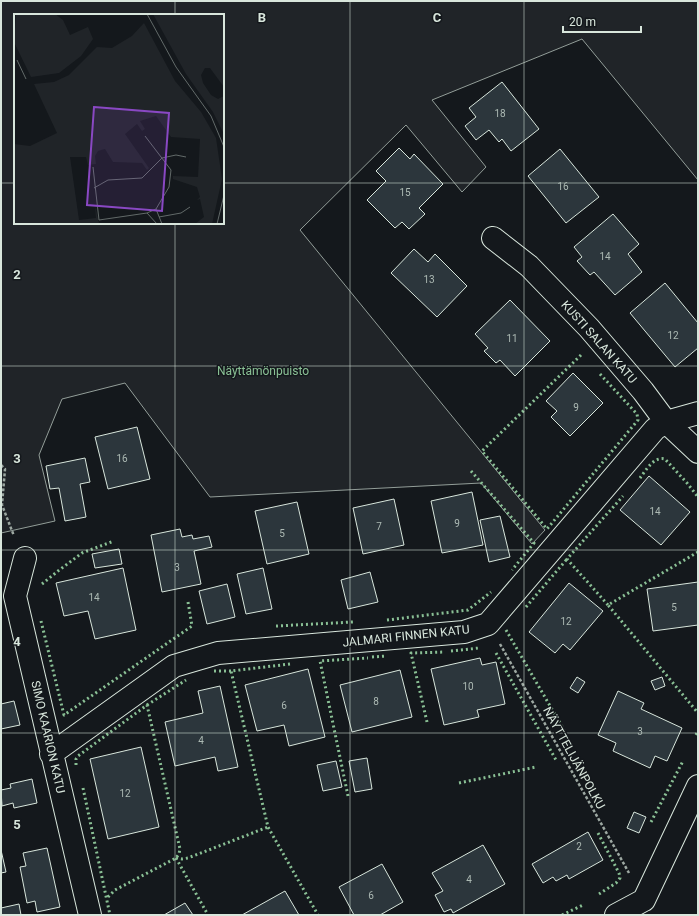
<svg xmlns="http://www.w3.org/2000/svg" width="699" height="916" font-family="Roboto,sans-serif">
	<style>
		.green { fill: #202428; stroke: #939e99; fill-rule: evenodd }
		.building { fill: #2c363c; stroke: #d8e6dc }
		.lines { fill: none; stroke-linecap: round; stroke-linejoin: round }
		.minor-casing { stroke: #d8e6dc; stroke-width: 24 }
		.path { stroke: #9da8a2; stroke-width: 2.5; stroke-dasharray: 3 2; stroke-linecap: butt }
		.minor { stroke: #14181c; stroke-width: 22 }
		.hedge { stroke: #8ac095; stroke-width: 3; stroke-dasharray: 2 3; stroke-linecap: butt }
		.grid { fill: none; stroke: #d8e6dc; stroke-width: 1; stroke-opacity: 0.55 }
		.labels { text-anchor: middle; stroke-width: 3; stroke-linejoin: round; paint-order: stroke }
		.number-label { font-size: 10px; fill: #adbab4 }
		.street-label { font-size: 12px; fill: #d8e6dc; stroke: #14181c }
		.park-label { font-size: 12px; fill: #8ac095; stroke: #14181c }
		.inset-road { fill: none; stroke: #626a69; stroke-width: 1 }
		.view { fill: #8948c3; fill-opacity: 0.15; stroke: #8948c3; stroke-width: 2 }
		.inset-edge { fill: none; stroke: #d8e6dc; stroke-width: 2 }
		.grid-label { font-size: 13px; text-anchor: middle; font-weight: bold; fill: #d8e6dc; stroke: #14181c; stroke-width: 3; stroke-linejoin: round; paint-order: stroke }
	</style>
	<rect width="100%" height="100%" fill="#14181c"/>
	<path class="green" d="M1,1H698V180L582,39L432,100L486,167L462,192L406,125L300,230L545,530L532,544L481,483L210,497L125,383L62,399L39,455L55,521L1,533ZM15,15H223V223H15Z"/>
	<path class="building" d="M502,82L539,129L511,151L502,139L499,142L489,130L476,140L465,126L476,117L469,108Z
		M399,148L410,159L414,154L443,184L419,208L425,214L409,229L402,222L395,228L367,200L386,181L376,171Z
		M560,149L599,197L566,223L528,176Z
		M613,214L639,244L628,254L642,272L615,295L594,272L590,275L577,261L582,257L574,247Z
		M414,249L428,262L435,254L467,286L437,317L391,273Z
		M665,283L698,323V348L675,367L630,313Z
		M510,300L550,341L515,376L500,360L496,363L484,351L488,348L475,334Z
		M573,373L603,403L570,436L551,417L557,411L546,401Z
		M137,427L150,479L108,489L95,437Z
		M85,458L90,482L80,484L86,517L65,521L59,488L50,489L46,466Z
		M649,476L690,512L661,545L620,510Z
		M472,492L483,545L442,553L431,501Z
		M394,499L404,545L363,554L353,508Z
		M297,502L309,554L267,564L255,511Z
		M500,516L510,557L489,562L480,520Z
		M180,529L182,537L192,535L193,539L209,536L212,547L194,551L201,584L162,592L151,535Z
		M119,549L122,564L95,568L92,554Z
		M123,568L136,630L95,639L88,611L64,616L56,583Z
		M263,568L272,609L246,614L237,574Z
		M370,572L378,602L348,609L341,580Z
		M698,582V625L653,631L647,589Z
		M569,583L603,611L570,650L563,644L555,653L529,632Z
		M227,584L235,617L207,624L199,591Z
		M480,658L482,665L496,662L505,704L477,710L479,717L444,725L431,669Z
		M308,669L325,737L289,746L284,725L257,731L245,685Z
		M400,670L412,717L352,732L340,685Z
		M577,677L585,682L578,693L570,688Z
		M662,677L665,686L655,690L651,681Z
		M220,686L238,767L218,771L215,757L175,766L165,722L203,713L198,691Z
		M618,691L644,703L641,709L682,728L667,761L655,756L650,768L613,751L616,743L598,735Z
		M14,701L20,725L1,729V704Z
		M141,747L159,827L108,839L90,759Z
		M367,758L372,789L355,792L349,761Z
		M336,761L342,787L323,791L317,765Z
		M32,779L37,803L14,808L13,803L2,806L1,790L11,788L10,784Z
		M634,812L646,817L639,833L627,828Z
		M588,832L603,860L569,879L567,875L556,881L553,877L543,883L532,864Z
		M483,845L505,884L453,913L451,909L444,912L435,895L443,891L432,873Z
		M47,848L60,907L37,912L35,901L27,903L20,867L26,866L23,853Z
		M1,850L6,872L1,873Z
		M382,864L403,902L380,915H354L339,887Z
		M285,891L299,915H242Z
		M185,903L193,915H164Z
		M19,904L21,915H1V908Z"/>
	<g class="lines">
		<defs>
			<path id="minor" d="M493,238L529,266L589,328L643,391L666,422L698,452
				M25,558L15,596L90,915
				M51,754L174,666L218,653L464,632L488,624L655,429L666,422L698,413
				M644,900L698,786
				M616,915L644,900"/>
		</defs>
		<use href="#minor" class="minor-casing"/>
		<path class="path" d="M1,465L5,469L2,505L14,536
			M500,644L629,873"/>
		<use href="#minor" class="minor"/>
		<path class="hedge" d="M581,355L482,451L547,529L638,420L637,414L600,374
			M471,471L534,543L512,570
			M640,478C646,470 654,456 665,459L687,483L698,497
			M698,552L608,605L698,713
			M42,584L58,571L82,553L114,541
			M608,605L567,559L623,496
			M526,607L567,559
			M387,620L468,610L491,592
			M41,621L64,715L192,626L188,602
			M276,626L353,622
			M506,630L564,730
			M451,651L479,648
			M496,653L556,760
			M372,657L386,656
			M290,664L231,671L268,827L318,915
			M214,671H231
			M147,705L186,680
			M427,722L411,653L445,652
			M696,735L698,731
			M76,765V759L78,756L147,705L180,849L179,854L176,858L115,890L107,898
			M459,783L536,767
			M83,788L110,915
			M348,796L320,661L368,658
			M651,822L683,761
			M598,833L619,873L620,878L616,883L599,894
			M176,858L182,859L188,858L268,827
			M176,858L208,915
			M562,915L583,905"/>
	</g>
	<path class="grid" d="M175,1V15M350,1V915M524,1V915M1,183H15M223,183H698M175,223V915M1,366H698M1,550H698M1,733H698"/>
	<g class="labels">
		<g class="number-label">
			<text x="500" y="117">18</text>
			<text x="563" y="190">16</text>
			<text x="405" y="196">15</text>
			<text x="605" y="260">14</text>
			<text x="429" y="283">13</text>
			<text x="673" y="339">12</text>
			<text x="512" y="342">11</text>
			<text x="576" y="411">9</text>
			<text x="122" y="462">16</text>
			<text x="655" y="515">14</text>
			<text x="457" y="527">9</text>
			<text x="379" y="530">7</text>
			<text x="282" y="537">5</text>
			<text x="177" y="571">3</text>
			<text x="94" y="601">14</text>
			<text x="674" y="611">5</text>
			<text x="566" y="625">12</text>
			<text x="468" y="690">10</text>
			<text x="376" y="705">8</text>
			<text x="284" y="709">6</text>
			<text x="640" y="735">3</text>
			<text x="201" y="744">4</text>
			<text x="125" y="797">12</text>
			<text x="579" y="850">2</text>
			<text x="469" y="883">4</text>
			<text x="371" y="899">6</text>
		</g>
		<g class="street-label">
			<text transform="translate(599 342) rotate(48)" y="4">KUSTI SALAN KATU</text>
			<text transform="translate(406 636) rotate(-6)" y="4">JALMARI FINNEN KATU</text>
			<text transform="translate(48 737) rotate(77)" y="4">SIMO KAARION KATU</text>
			<text transform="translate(574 758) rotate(61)" y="4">NÄYTTELIJÄNPOLKU</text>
		</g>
		<g class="park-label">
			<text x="263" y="375">Näyttämönpuisto</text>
		</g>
	</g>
	<g transform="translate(14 14)">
		<rect width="210" height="210" fill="#14181c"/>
		<path d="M2,0H41L49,6L56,21L74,13L79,25L67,42L45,59L17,63L0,28ZM139,0H210V73L196,54H191L187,61L189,69L197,81L204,85L210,82V120L199,98L172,60ZM130,9L161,67L187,98L202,124L208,165L198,210H181L190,203L186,185L183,186L186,183L183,173L159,165V162L184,163L186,125L157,123L142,102L126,107L131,115L128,117L123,110L111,120L135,154L133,156L128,149L99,148L91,135L84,137L81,142L82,150L74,151L72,143H56L65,206L82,204L81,192L85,209L0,210V130L16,132L43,119L20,70L40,68L55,61L83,33L98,34L118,22Z" fill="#202428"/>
		<path class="inset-road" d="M133,0L162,53L197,102L210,133M3,46L12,65M131,122L157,156L155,173L142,195M79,153L85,206L133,199L142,195M80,174L94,166L128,164L148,144L162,141L172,143M142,195L148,210M133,199L143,210M145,203L167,199L176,193M203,210L210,181"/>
		<path class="view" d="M80,93L155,99L148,197L73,191Z"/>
		<rect width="210" height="210" class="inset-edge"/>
	</g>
	<g class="grid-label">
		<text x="262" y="22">B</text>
		<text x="437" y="22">C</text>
		<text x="17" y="279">2</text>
		<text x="17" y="463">3</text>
		<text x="17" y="646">4</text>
		<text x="17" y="829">5</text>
	</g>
	<rect width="699" height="916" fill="none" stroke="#d8e6dc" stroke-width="4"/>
	<path d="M563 26v6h78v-6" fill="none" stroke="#d8e6dc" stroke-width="2"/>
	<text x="569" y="26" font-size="12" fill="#d8e6dc" stroke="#14181c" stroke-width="3" paint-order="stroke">20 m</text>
</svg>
